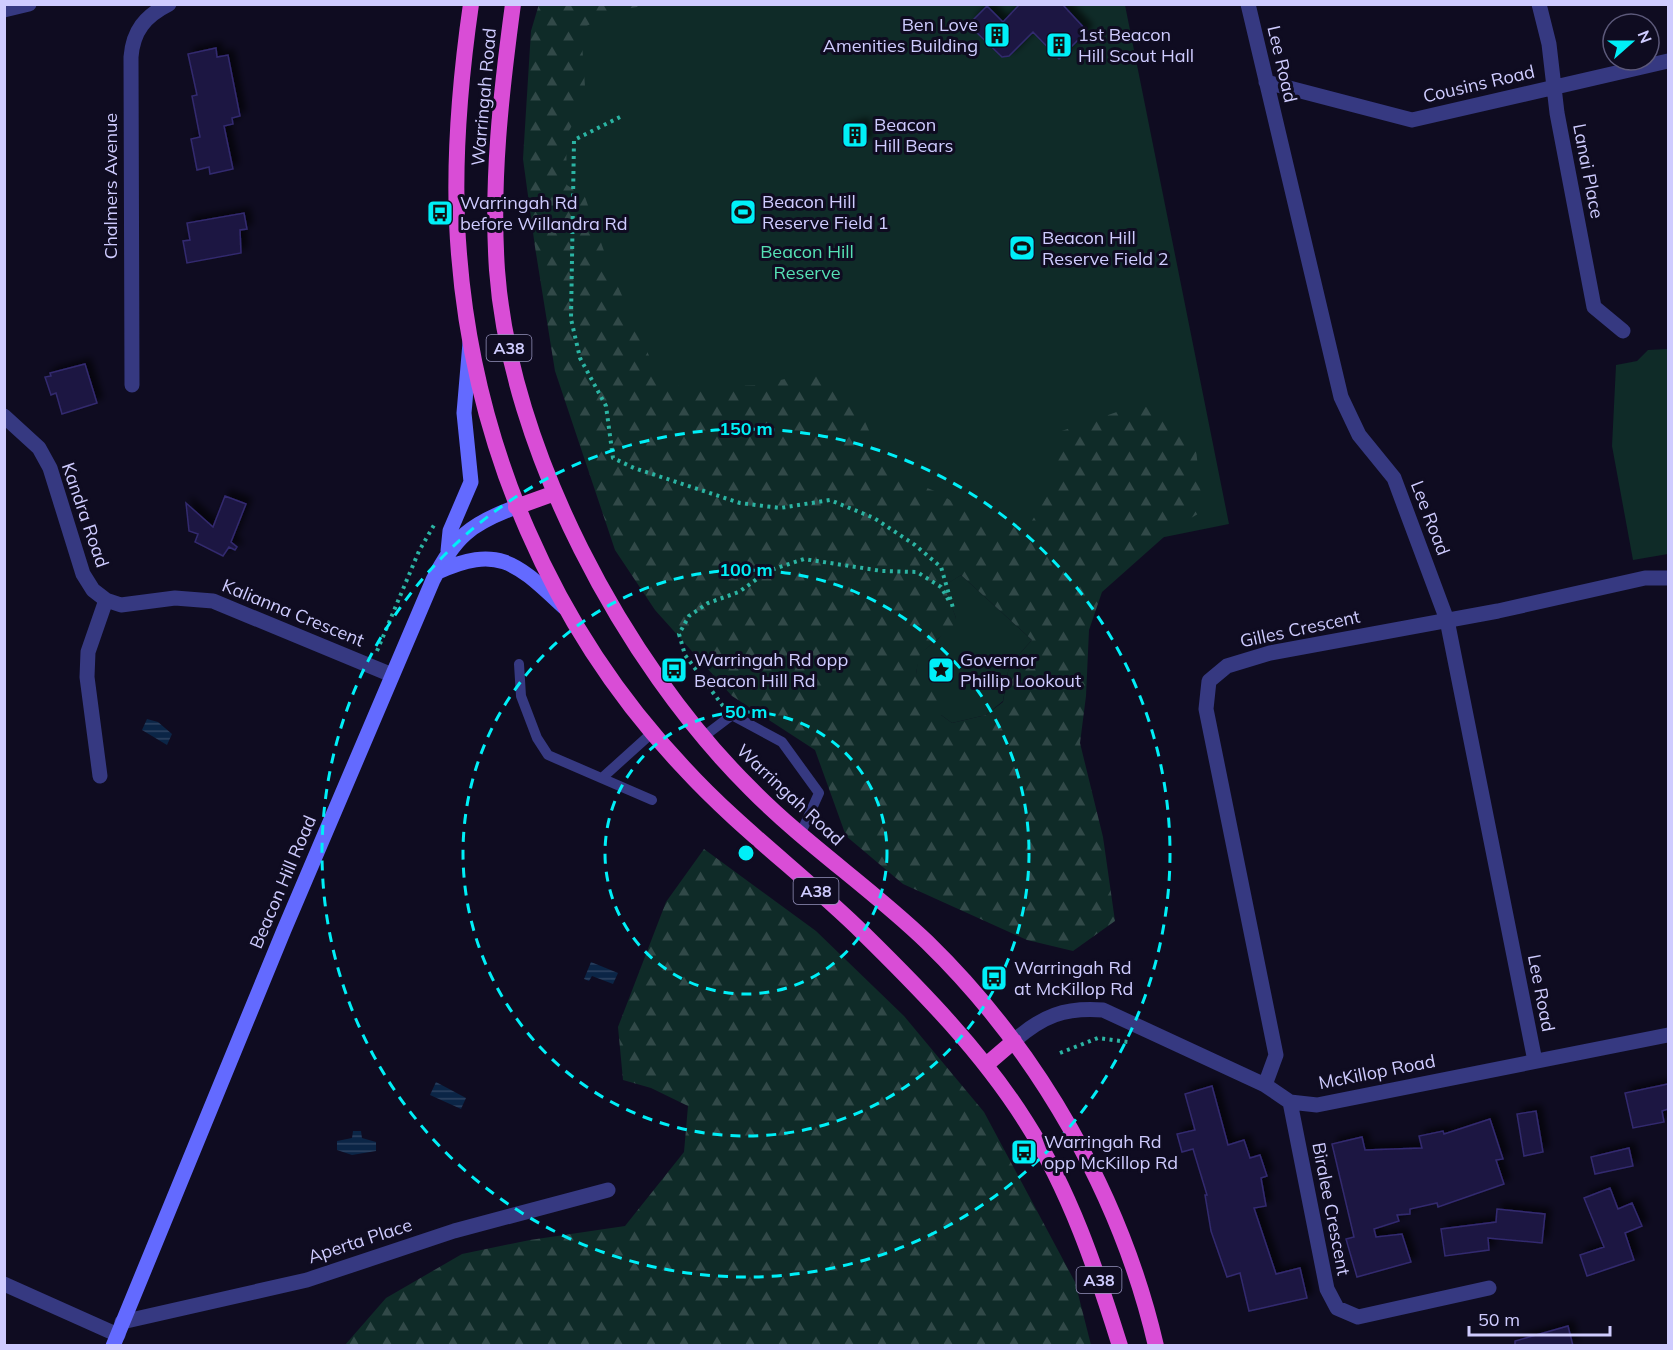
<svg xmlns="http://www.w3.org/2000/svg" width="1673" height="1350" font-family="Mulish,sans-serif">
	<style>
		.green { fill: #0f2b28 }
		.forest { fill: url(#forest-firs); fill-rule: evenodd }
		.water { fill: url(#water-rules) }
		.building { fill: #1e1842; stroke: #332a6f; stroke-width: 1.5; filter: url(#shadow) }
		.lines { fill: none; stroke-linecap: round; stroke-linejoin: round }
		.path { stroke: #2bb4a3; stroke-width: 4; stroke-dasharray: 3 4.5; stroke-linecap: butt }
		.service { stroke: #363981; stroke-width: 10 }
		.minor { stroke: #363981; stroke-width: 15 }
		.secondary { stroke: #636aff; stroke-width: 15 }
		.trunk { stroke: #d94dd6; stroke-width: 16 }
		.ring { fill: none; stroke: #00eff7; stroke-width: 3; stroke-dasharray: 10 8 }
		.labels { text-anchor: middle; stroke-width: 6; stroke-linejoin: round; paint-order: stroke }
		.shield { fill: #0f0c21; stroke: #9592bc; stroke-width: 1.5 }
		.shield-label { font-size: 16px; font-weight: bold; fill: #cfccff }
		.poi-label { font-size: 18px; fill: #cfccff; stroke: #0f0c21; text-anchor: start }
		.street-label { font-size: 18px; fill: #cfccff; stroke: #0f0c21 }
		.park-label { font-size: 18px; fill: #56e1b5; stroke: #0f0c21 }
		.centre { fill: #00eff7; stroke: #0f0c21; stroke-width: 3 }
		.ring-label { font-size: 18px; text-anchor: middle; font-weight: bold; fill: #00eff7; stroke: #0f0c21; stroke-width: 6; stroke-linejoin: round; paint-order: stroke }
	</style>
	<defs>
		<pattern id="forest-firs" width="22" height="20" patternUnits="userSpaceOnUse" patternTransform="scale(1.5)"><rect width="22" height="20" fill="#0f2b28"/><path d="M5 1l3.5 6h-7zM16 11l3.5 6h-7z" fill="#314948"/></pattern>
		<pattern id="water-rules" width="6" height="5" patternUnits="userSpaceOnUse" patternTransform="scale(1.5)"><rect width="6" height="5" fill="#0b2546"/><path d="M0 2.5h6" fill="none" stroke="#2e4362"/></pattern>
		<filter id="shadow"><feDropShadow dx="5.5" dy="-5.5" stdDeviation="3" flood-color="#0009"/></filter>
	</defs>
	<rect width="100%" height="100%" fill="#0f0c21"/>
	<path class="green" d="M540,5H1125L1229,524L1041,562L587,442Z
		M1668,349V554L1633,560L1612,446L1616,365L1637,361L1648,350Z
		M961,575L1032,640L1009,666L1003,701L986,715L952,723L941,715L916,673L919,654L938,639L956,618L943,586Z"/>
	<path class="forest" d="M539,4L650,5L617,10L581,29L586,101L566,136L567,185L585,197L611,271L655,369L682,388L758,385L817,372L861,413L888,472L937,492L984,521L1030,524L1058,478L1053,434L1140,404L1169,418L1195,441L1203,511L1174,528L1102,592L1089,630L1086,696L1080,743L1103,837L1115,921L1073,951L1027,940L903,884L846,836L815,750L732,696L655,610L615,550L555,371L535,247L523,159L531,31ZM961,575L1032,640L1009,666L1003,702L986,715L952,723L941,715L953,697L916,673L920,654L954,625L956,618L944,586Z
		M704,849L816,931L904,1016L984,1112L1075,1282L1091,1345H345L386,1298L462,1254L530,1240L625,1226L684,1152L688,1106L651,1088L623,1080L618,1027L666,902Z"/>
	<path class="water" d="M147,719L158,722L172,734L167,745L142,730Z
		M591,962L618,973L613,984L592,976L589,981L584,979Z
		M436,1082L466,1098L461,1109L430,1095Z
		M353,1131H361L362,1138L376,1142V1151L352,1155L337,1150V1141L352,1138Z"/>
	<path class="building" d="M1020,4H1062L1087,31L1059,59L1033,32L1009,56L1002,57L972,28V21L987,6L1003,22Z
		M216,48L217,57L228,55L240,116L232,118L233,124L224,126L233,169L210,174L209,167L197,170L191,139L200,137L192,96L197,95L188,54Z
		M863,124L867,142L848,147L844,129Z
		M244,213L247,229L240,230L241,253L187,263L183,241L190,240L187,223Z
		M85,364L97,403L62,414L56,393L51,395L45,377L51,376L50,373Z
		M225,496L246,504L231,542L237,547L235,550L229,547L223,556L195,542L198,534L189,531L186,503L213,527Z
		M1668,1084V1109L1662,1111L1664,1122L1633,1128L1625,1093Z
		M1212,1086L1228,1145L1244,1140L1250,1158L1260,1155L1267,1176L1261,1178L1266,1206L1254,1208L1276,1274L1300,1268L1307,1298L1249,1311L1240,1273L1227,1277L1211,1231L1205,1195H1207L1193,1149L1182,1152L1177,1134L1195,1130L1185,1094Z
		M1536,1111L1543,1152L1524,1156L1517,1114Z
		M1490,1119L1503,1159L1496,1160L1504,1184L1438,1207L1437,1203L1410,1209V1214L1397,1215L1399,1221L1374,1229L1376,1237L1402,1234L1411,1262L1357,1277L1346,1239L1354,1237L1332,1144L1362,1137L1365,1150L1422,1148L1419,1136L1443,1131L1444,1134Z
		M1629,1148L1633,1166L1595,1174L1591,1157Z
		M1610,1188L1618,1209L1632,1203L1642,1226L1625,1233L1634,1260L1587,1276L1580,1255L1604,1247L1584,1198Z
		M1497,1209L1545,1214L1542,1243L1488,1238L1489,1250L1445,1256L1441,1229L1496,1222Z
		M1568,1326L1573,1346H1515V1341Z"/>
	<g class="lines">
		<path class="path" d="M620,117L574,140L571,319L580,358L606,406L613,458L634,468L740,503L780,508L830,500L874,518L915,545L941,567L953,608
			M377,651L419,551L434,525
			M723,706L685,655L679,634L689,616L708,603L739,592L768,571L804,559L882,571L917,572L941,587L949,601
			M1060,1053L1098,1038L1128,1042"/>
		<path class="service" d="M519,664L521,696L537,738L548,755L652,800
			M703,737L732,715L782,742L819,793L800,835
			M602,778L653,732"/>
		<path class="minor" d="M1248,4L1341,397L1359,435L1394,478L1447,620L1535,1061
			M1539,4L1549,44L1557,113L1594,307L1623,331
			M4,10L29,4
			M1266,82L1412,120L1668,61
			M132,385L131,57C133,31 145,16 169,4
			M4,416L39,448L50,468L83,574L93,590L106,600L121,605L175,598L213,601L392,675
			M100,776L87,677L88,652L106,600
			M1014,1041C1042,1016 1065,1007 1103,1010L1265,1085L1290,1102L1317,1105L1668,1035
			M1265,1085L1276,1055L1206,709L1209,681L1227,666L1270,653L1498,611L1645,578H1668
			M1290,1102L1327,1289L1337,1308L1358,1317L1489,1288
			M4,1284L118,1335
			M122,1322L307,1280L454,1231L608,1190"/>
		<path class="secondary" d="M448,551L450,531L471,482L464,413L470,343
			M438,572C501,543 519,566 565,608
			M113,1346L284,930L433,580C455,537 470,524 516,507"/>
		<path class="trunk" d="M471,4C459,87 452,171 459,254C474,445 552,629 684,768C739,828 805,876 863,933C922,991 982,1052 1026,1122C1070,1191 1096,1269 1120,1346
			M513,4C501,93 491,181 497,270C510,449 624,663 750,788C805,844 871,888 927,942C1038,1050 1121,1195 1156,1346
			M516,507L555,493
			M986,1065L1014,1041"/>
	</g>
	<g class="ring">
		<circle cx="746" cy="853" r="141"/>
		<circle cx="746" cy="853" r="283"/>
		<circle cx="746" cy="853" r="424"/>
	</g>
	<defs>
		<symbol id="building-square" viewBox="-11 -11 22 22"><rect x="-9" y="-9" width="18" height="18" rx="4" fill="#00eff7" stroke="#0f0c21"/><path d="M-4-6H4V6H1V3H-1V6H-4ZM-2.5-4.3h1.7v1.8h-1.7ZM.8-4.3h1.7v1.8H.8ZM-2.5-1h1.7V.8h-1.7ZM.8-1h1.7V.8H.8Z" fill="#111"/></symbol>
		<symbol id="stadium-square" viewBox="-11 -11 22 22"><rect x="-9" y="-9" width="18" height="18" rx="4" fill="#00eff7" stroke="#0f0c21"/><path d="M0-5a6.5 5 0 1 0 0 10a6.5 5 0 1 0 0-10ZM-3.5-1.8h7v3.6h-7Z" fill="#111"/></symbol>
		<symbol id="bus-square" viewBox="-11 -11 22 22"><rect x="-9" y="-9" width="18" height="18" rx="4" fill="#00eff7" stroke="#0f0c21"/><path d="M-5-6H5V4H4V6H2V4H-2V6H-4V4H-5ZM-3.5-4V0h7V-4ZM-3.5 1.2v1.5H-2V1.2ZM2 1.2v1.5H3.5V1.2Z" fill="#111"/></symbol>
		<symbol id="sight-square" viewBox="-11 -11 22 22"><rect x="-9" y="-9" width="18" height="18" rx="4" fill="#00eff7" stroke="#0f0c21"/><path d="M0-6L1.8-2.2L6-1.7L2.9 1.2L3.7 5.4L0 3.3L-3.7 5.4L-2.9 1.2L-6-1.7L-1.8-2.2Z" fill="#111"/></symbol>
	</defs>
	<g fill-rule="evenodd">
		<use href="#building-square" x="982" y="20" width="30" height="30"/>
		<use href="#building-square" x="1044" y="30" width="30" height="30"/>
		<use href="#building-square" x="840" y="120" width="30" height="30"/>
		<use href="#stadium-square" x="728" y="197" width="30" height="30"/>
		<use href="#bus-square" x="425" y="198" width="30" height="30"/>
		<use href="#stadium-square" x="1007" y="233" width="30" height="30"/>
		<use href="#bus-square" x="659" y="655" width="30" height="30"/>
		<use href="#sight-square" x="926" y="655" width="30" height="30"/>
		<use href="#bus-square" x="979" y="963" width="30" height="30"/>
		<use href="#bus-square" x="1009" y="1137" width="30" height="30"/>
	</g>
	<g class="labels">
		<g class="shield">
			<rect x="486.5" y="335" width="45" height="26" rx="4.5"/>
			<rect x="793.5" y="878" width="45" height="26" rx="4.5"/>
			<rect x="1076.5" y="1267" width="45" height="26" rx="4.5"/>
		</g>
		<g class="shield-label">
			<text x="509" y="354">A38</text>
			<text x="816" y="897">A38</text>
			<text x="1099" y="1286">A38</text>
		</g>
		<g class="poi-label">
			<text x="978" y="31" text-anchor="end">Ben Love<tspan x="978" dy="21">Amenities Building</tspan></text>
			<text x="1078" y="41">1st Beacon<tspan x="1078" dy="21">Hill Scout Hall</tspan></text>
			<text x="874" y="131">Beacon<tspan x="874" dy="21">Hill Bears</tspan></text>
			<text x="762" y="208">Beacon Hill<tspan x="762" dy="21">Reserve Field 1</tspan></text>
			<text x="460" y="209">Warringah Rd<tspan x="460" dy="21">before Willandra Rd</tspan></text>
			<text x="1042" y="244">Beacon Hill<tspan x="1042" dy="21">Reserve Field 2</tspan></text>
			<text x="694" y="666">Warringah Rd opp<tspan x="694" dy="21">Beacon Hill Rd</tspan></text>
			<text x="960" y="666">Governor<tspan x="960" dy="21">Phillip Lookout</tspan></text>
			<text x="1014" y="974">Warringah Rd<tspan x="1014" dy="21">at McKillop Rd</tspan></text>
			<text x="1044" y="1148">Warringah Rd<tspan x="1044" dy="21">opp McKillop Rd</tspan></text>
		</g>
		<g class="street-label">
			<text transform="translate(1282 64) rotate(77)" y="6">Lee Road</text>
			<text transform="translate(1479 84) rotate(-13)" y="6">Cousins Road</text>
			<text transform="translate(484 97) rotate(-85)" y="6">Warringah Road</text>
			<text transform="translate(1588 171) rotate(79)" y="6">Lanai Place</text>
			<text transform="translate(111 186) rotate(-90)" y="6">Chalmers Avenue</text>
			<text transform="translate(85 515) rotate(71)" y="6">Kandra Road</text>
			<text transform="translate(1430 518) rotate(69)" y="6">Lee Road</text>
			<text transform="translate(293 613) rotate(22)" y="6">Kalianna Crescent</text>
			<text transform="translate(1300 629) rotate(-12)" y="6">Gilles Crescent</text>
			<text transform="translate(790 795) rotate(43)" y="6">Warringah Road</text>
			<text transform="translate(283 882) rotate(-67)" y="6">Beacon Hill Road</text>
			<text transform="translate(1541 993) rotate(79)" y="6">Lee Road</text>
			<text transform="translate(1377 1072) rotate(-11)" y="6">McKillop Road</text>
			<text transform="translate(1331 1209) rotate(79)" y="6">Biralee Crescent</text>
			<text transform="translate(360 1241) rotate(-18)" y="6">Aperta Place</text>
		</g>
		<g class="park-label">
			<text x="807" y="258">Beacon Hill<tspan x="807" dy="21">Reserve</tspan></text>
		</g>
	</g>
	<circle cx="746" cy="853" r="9" class="centre"/>
	<g class="ring-label">
		<text x="746" y="435">150 m</text>
		<text x="746" y="576">100 m</text>
		<text x="746" y="718">50 m</text>
	</g>
	<rect width="1673" height="1350" fill="none" stroke="#cfccff" stroke-width="12"/>
	<g transform="translate(1631 42) rotate(69)"><circle r="28" fill="#0f0c21" stroke="#5c597a" stroke-width="1.5"/>
	<path d="M0-4.5L10 22L0 15L-10 22Z" fill="#00eff7"/>
	<text y="-9" font-size="16" font-weight="bold" text-anchor="middle" fill="#cfccff">N</text>
	</g>
	<path d="M1469 1326v9h141v-9" fill="none" stroke="#cfccff" stroke-width="3"/>
	<text x="1478" y="1326" font-size="18" fill="#cfccff" stroke="#0f0c21" stroke-width="4.5" paint-order="stroke">50 m</text>
</svg>
